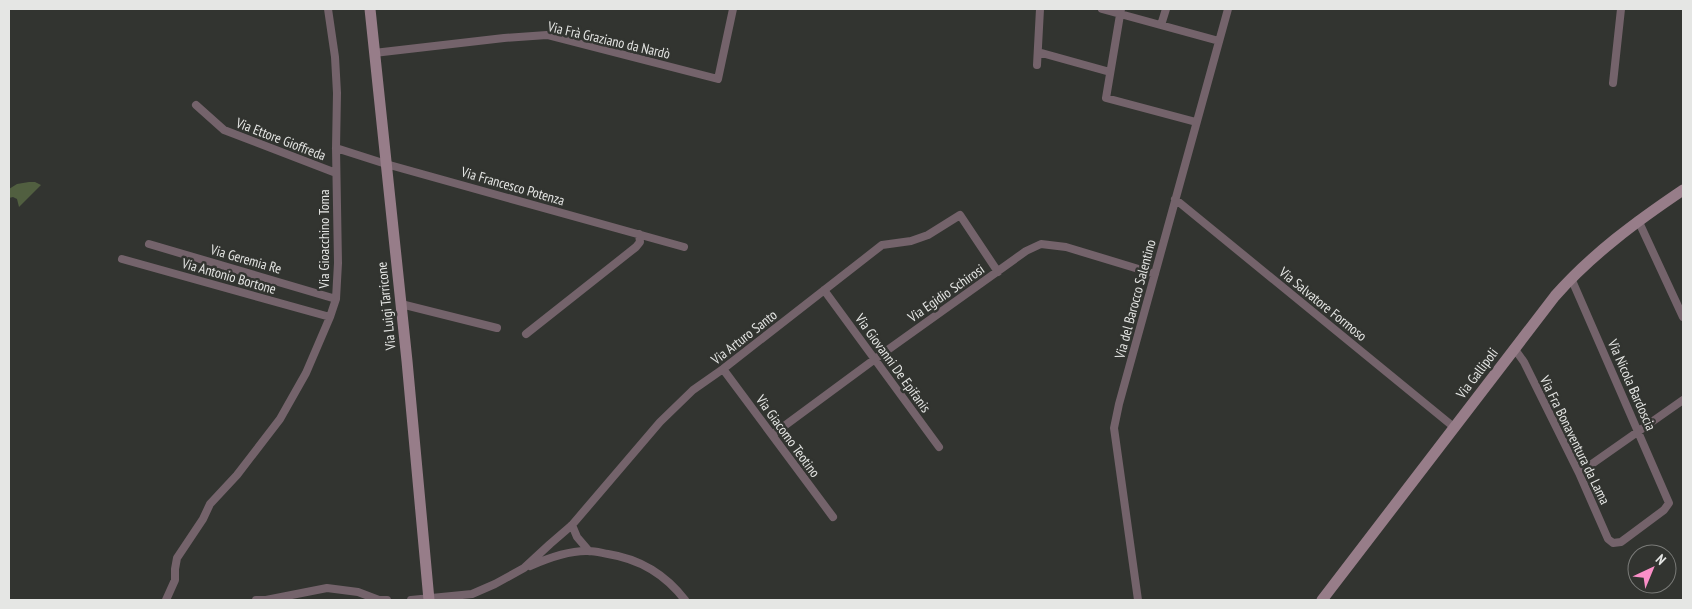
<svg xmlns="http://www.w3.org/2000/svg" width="1692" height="609" font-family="'PT Sans Narrow',sans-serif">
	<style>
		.green { fill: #515f40 }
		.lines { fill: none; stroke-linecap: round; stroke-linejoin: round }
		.minor { stroke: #74636b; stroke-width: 8 }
		.secondary { stroke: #977d89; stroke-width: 11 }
		.labels { text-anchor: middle; stroke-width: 5; stroke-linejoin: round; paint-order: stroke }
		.street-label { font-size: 14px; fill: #e5e6e4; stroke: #323430 }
	</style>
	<rect width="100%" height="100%" fill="#323430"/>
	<path class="green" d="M29,182H35L41,185L19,207L17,199L13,197L9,198V189L17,184Z"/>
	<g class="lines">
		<path class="minor" d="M1102,9L1219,41
			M1121,9L1106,98L1196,122
			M1161,25L1166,9
			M1038,52L1110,72
			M374,53L504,38L547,35L718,79L733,9
			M1037,65L1040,9
			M1613,83L1621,9
			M196,105L224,130L336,173
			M336,148L386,164L684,247
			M1175,199L1455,428
			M1638,220L1683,317
			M149,244L336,299
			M122,259L330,317
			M824,290L939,447
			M401,304L497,328
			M526,334L636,247L640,242L639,234
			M1514,348L1524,362L1579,473L1608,539L1613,543L1621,542L1664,510L1669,503L1571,278
			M723,369L833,517
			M772,435L875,359L1026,251L1041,244L1066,247L1155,274
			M1579,473L1683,400
			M572,525L577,537L589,551
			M530,566C548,558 569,550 589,551C595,551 602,553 608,554C640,559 665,574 685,600
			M166,600L175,580V569L177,558L203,519L210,504L237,475L280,419L306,373L330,317L336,299L338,263L336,148L337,93L335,57L328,9
			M256,600H266L327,588L358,592L379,600H387
			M411,600L472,594L495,584L524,568L550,544L572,525L660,422L693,390L723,369L882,245L911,241L928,235L960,215L998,272
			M1138,600L1114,428L1119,404L1228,9"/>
		<path class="secondary" d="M370,9L407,361L429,600
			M1322,600L1555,296C1592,254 1637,221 1683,190"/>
	</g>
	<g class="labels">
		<g class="street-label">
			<text transform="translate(609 40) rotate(13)" y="5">Via Frà Graziano da Nardò</text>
			<text transform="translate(281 139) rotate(21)" y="5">Via Ettore Gioffreda</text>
			<text transform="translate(513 186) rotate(16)" y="5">Via Francesco Potenza</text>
			<text transform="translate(324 239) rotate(-90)" y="5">Via Gioacchino Toma</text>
			<text transform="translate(246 259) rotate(16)" y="5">Via Geremia Re</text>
			<text transform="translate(229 276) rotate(16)" y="5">Via Antonio Bortone</text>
			<text transform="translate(946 293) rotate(-35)" y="5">Via Egidio Schirosi</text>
			<text transform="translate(1135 299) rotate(-75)" y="5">Via del Barocco Salentino</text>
			<text transform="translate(1323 304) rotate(39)" y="5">Via Salvatore Formoso</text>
			<text transform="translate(386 306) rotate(-96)" y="5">Via Luigi Tarricone</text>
			<text transform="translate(744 337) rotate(-38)" y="5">Via Arturo Santo</text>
			<text transform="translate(893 363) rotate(54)" y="5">Via Giovanni De Epifanis</text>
			<text transform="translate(1477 373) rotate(-53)" y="5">Via Gallipoli</text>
			<text transform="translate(1632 385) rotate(66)" y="5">Via Nicola Bardoscia</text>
			<text transform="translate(788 436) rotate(54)" y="5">Via Giacomo Teotino</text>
			<text transform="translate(1575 440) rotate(64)" y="5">Via Fra Bonaventura da Lama</text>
		</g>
	</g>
	<rect width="1692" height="609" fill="none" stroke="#e5e6e4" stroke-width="20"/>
	<g transform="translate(1652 569) rotate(44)"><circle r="24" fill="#323430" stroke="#7a7b78"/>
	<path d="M0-4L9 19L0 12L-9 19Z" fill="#fa8fc7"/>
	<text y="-8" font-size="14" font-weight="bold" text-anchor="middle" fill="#e5e6e4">N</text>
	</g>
</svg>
